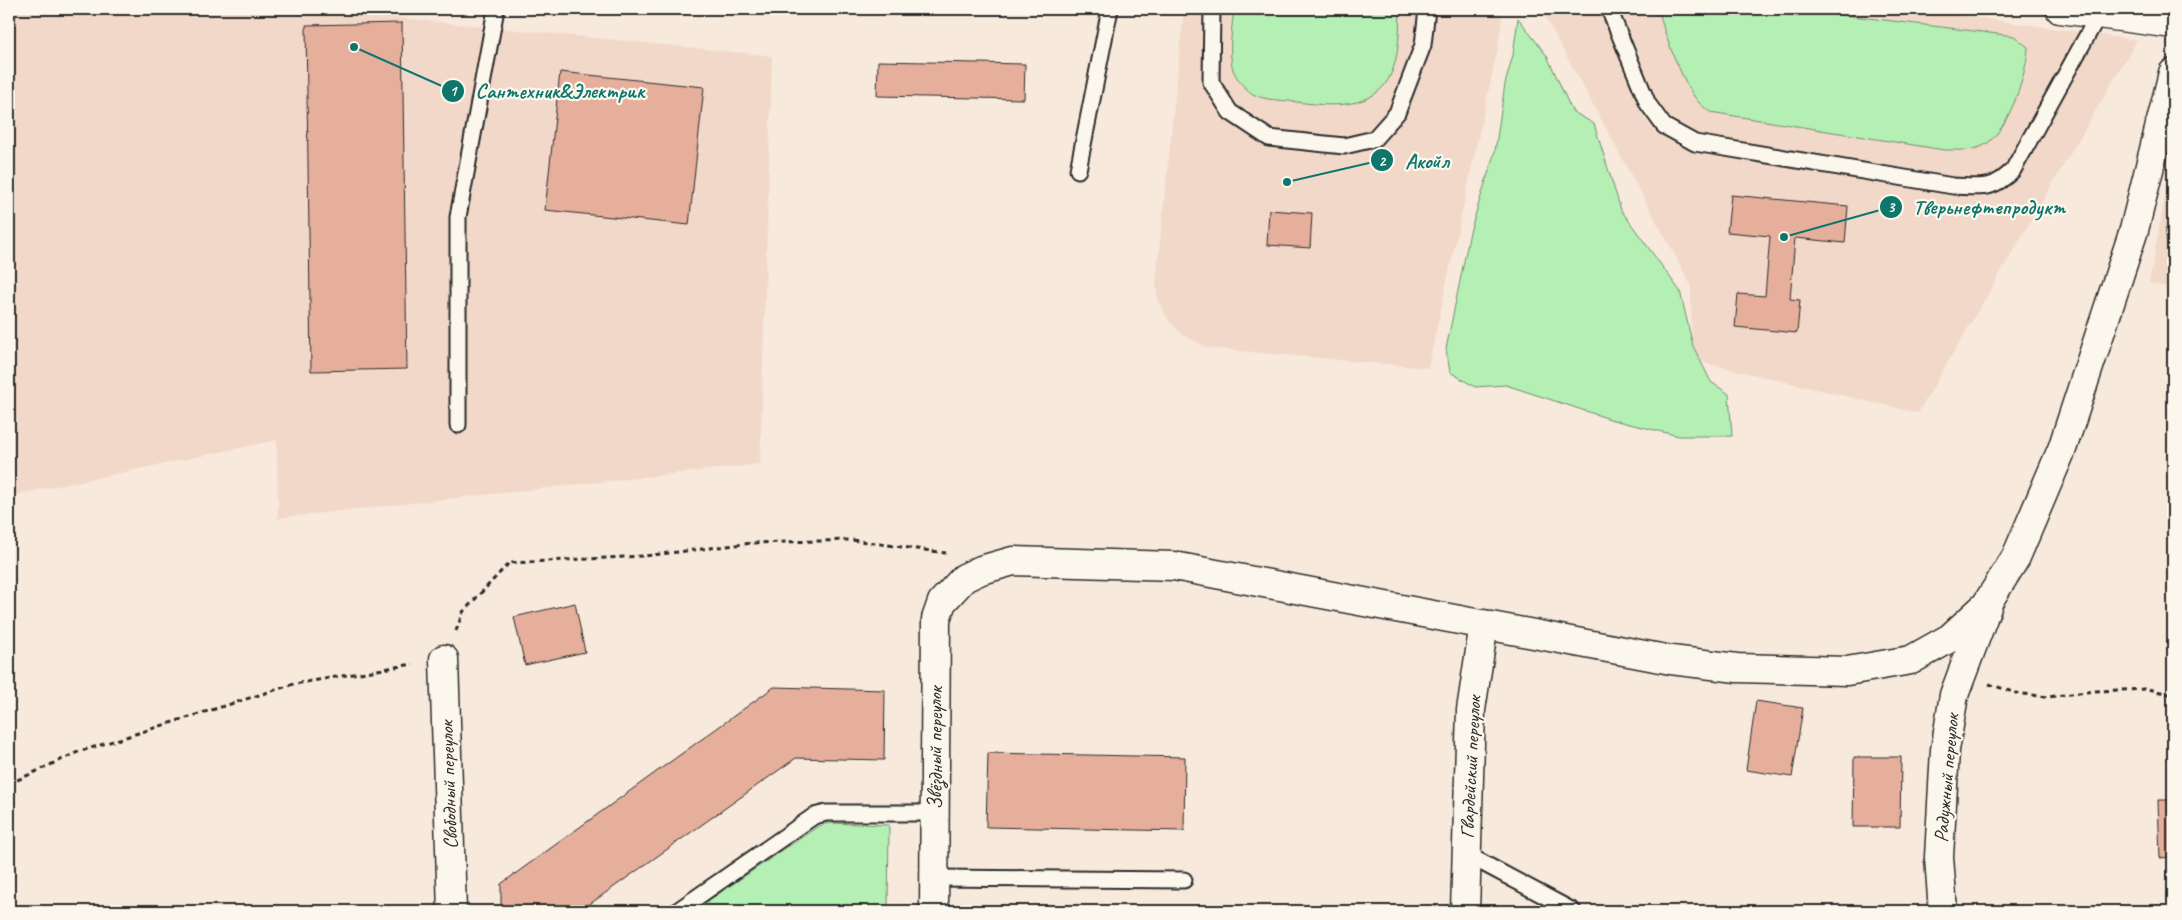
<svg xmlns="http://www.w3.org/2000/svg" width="2182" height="920" font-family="Caveat,sans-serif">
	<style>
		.built { fill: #f2d8c8 }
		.green { fill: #b4efb4; stroke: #708d70 }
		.building { fill: #e5af9b; stroke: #2b2b2b }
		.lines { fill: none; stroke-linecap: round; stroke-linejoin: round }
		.lane-casing { stroke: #2b2b2b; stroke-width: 19 }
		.street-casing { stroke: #2b2b2b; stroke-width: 31 }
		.primary-casing { stroke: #2b2b2b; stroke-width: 31 }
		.path { stroke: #2b2b2b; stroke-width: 3; stroke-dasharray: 5 4; stroke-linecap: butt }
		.lane { stroke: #fbf7ec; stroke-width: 15 }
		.street { stroke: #fbf7ec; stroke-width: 28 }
		.primary { stroke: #fbf7ec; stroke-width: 28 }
		.labels { text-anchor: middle; stroke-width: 4.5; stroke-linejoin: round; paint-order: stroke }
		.street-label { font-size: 20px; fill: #2b2b2b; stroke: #fbf7ec }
		.leader { fill: none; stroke: #0f766e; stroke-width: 2 }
		.callout-dot { fill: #0f766e; stroke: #fbf7ec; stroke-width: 2 }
		.mark-label { font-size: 15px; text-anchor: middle; font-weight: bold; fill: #fff }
		.callout-label { font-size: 21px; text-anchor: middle; font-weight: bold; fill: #0f766e; stroke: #fbf7ec; stroke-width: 4.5; stroke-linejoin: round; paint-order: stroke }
	</style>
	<rect width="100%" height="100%" fill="#f7e9dc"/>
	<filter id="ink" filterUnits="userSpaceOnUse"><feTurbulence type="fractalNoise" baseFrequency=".02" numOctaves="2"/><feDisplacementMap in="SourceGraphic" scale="10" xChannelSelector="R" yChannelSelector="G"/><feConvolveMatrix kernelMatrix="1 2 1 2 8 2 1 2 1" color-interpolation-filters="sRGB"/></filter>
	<g filter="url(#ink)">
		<path class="built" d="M9,9H310L772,56L760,464L278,518L277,440L9,496Z
			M1184,9H1503L1498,47L1428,368L1208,348L1183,335L1170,322L1158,301L1156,281Z
			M1541,9H1913L2137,40L1918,413L1692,360L1691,285Z
			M2173,155V288L2149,283Z"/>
		<path class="green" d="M1234,9H1400C1399,32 1400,59 1388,80C1368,113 1320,105 1289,101C1279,100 1265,100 1255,95C1247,92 1236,78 1233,70C1228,54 1232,25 1234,9Z
			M1659,9H1795L2014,36L2028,47C2027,73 2010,125 1989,142C1977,152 1959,150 1944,150L1710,112C1705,108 1699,104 1696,99C1682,80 1662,31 1659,9Z
			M1518,18L1547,56L1572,111L1594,124L1621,210L1680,291L1693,346L1711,382L1729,394L1732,436H1679L1613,420L1506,385L1475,387L1450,372L1446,349L1470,232L1495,151L1505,84L1513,55Z
			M2165,228L2173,229V288Z
			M828,823L889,825L888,911H693L817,827Z"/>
		<path class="building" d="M402,23L407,369L311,371L306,25Z
			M878,61L1025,64L1024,99L877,96Z
			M560,72L704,87L689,225L545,210Z
			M1731,195L1848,206L1845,243L1795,238L1790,299L1800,300L1797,333L1735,327L1738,294L1765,296L1770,236L1727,232Z
			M1269,210L1312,213L1310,248L1267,245Z
			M575,603L585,652L525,665L514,617Z
			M774,687L885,690L884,760L796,758L580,911H501V884Z
			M1756,701L1803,708L1792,777L1746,770Z
			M988,753L1185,757L1184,831L986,827Z
			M1854,757H1901L1900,827H1853Z
			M2158,800H2173V857L2160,858Z"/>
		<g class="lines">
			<defs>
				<path id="lane" d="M1212,9L1211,82L1230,112L1269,138L1344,146L1374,139L1397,113L1423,45L1427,9
					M1609,9L1648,104L1664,126L1695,143L1953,186C1982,187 1992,191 2013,170L2099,14
					M1078,170L1110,9
					M458,425V217L496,9
					M1466,854L1573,911
					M934,878L1184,880
					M677,911L814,816L826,813H935"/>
				<path id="street" d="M444,659L452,911
					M934,911L936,619L942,602L964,578L981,570L1013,561L1174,566L1671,660L1737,668L1847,671L1911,660L1950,638L1986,605L2016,557L2062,449L2134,230L2173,73
					M1465,911L1471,710L1484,624
					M1943,911L1939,857L1945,750L1954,695L1987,607"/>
				<path id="primary" d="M2060,9L2173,24"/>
			</defs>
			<use href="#lane" class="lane-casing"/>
			<use href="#street" class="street-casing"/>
			<use href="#primary" class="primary-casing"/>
			<path class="path" d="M456,631L463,612L509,563L644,556L752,543L852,540L946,553
				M1989,684L2016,693L2048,697L2094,691L2148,689L2173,695
				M9,784L78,752L294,684L413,664"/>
			<use href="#lane" class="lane"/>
			<use href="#street" class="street"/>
			<use href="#primary" class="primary"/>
		</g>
	</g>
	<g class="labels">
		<g class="street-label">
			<text transform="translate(935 748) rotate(-90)" y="7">Звёздный переулок</text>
			<text transform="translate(1470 767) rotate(-87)" y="7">Гвардейский переулок</text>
			<text transform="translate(1946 778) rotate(-85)" y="7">Радужный переулок</text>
			<text transform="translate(448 785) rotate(-92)" y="7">Свободный переулок</text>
		</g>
	</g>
	<path class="leader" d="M354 47L453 91M1287 182L1382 160M1784 237L1891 207"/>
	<g class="callout-dot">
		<circle cx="354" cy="47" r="5"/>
		<circle cx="1287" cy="182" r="5"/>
		<circle cx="1784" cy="237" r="5"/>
		<circle cx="453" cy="91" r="12"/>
		<circle cx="1382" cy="160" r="12"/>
		<circle cx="1891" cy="207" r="12"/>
	</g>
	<g class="mark-label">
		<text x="453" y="96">1</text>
		<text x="1382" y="166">2</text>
		<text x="1891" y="212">3</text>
	</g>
	<g class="callout-label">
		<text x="560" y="98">Сантехник&amp;Электрик</text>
		<text x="1427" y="168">Акойл</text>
		<text x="1989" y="214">Тверьнефтепродукт</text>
	</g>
	<rect width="2182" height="920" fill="none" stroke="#fbf7ec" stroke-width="30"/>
	<rect x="15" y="15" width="2152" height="890" fill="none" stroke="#2b2b2b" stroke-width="2" filter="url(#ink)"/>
</svg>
